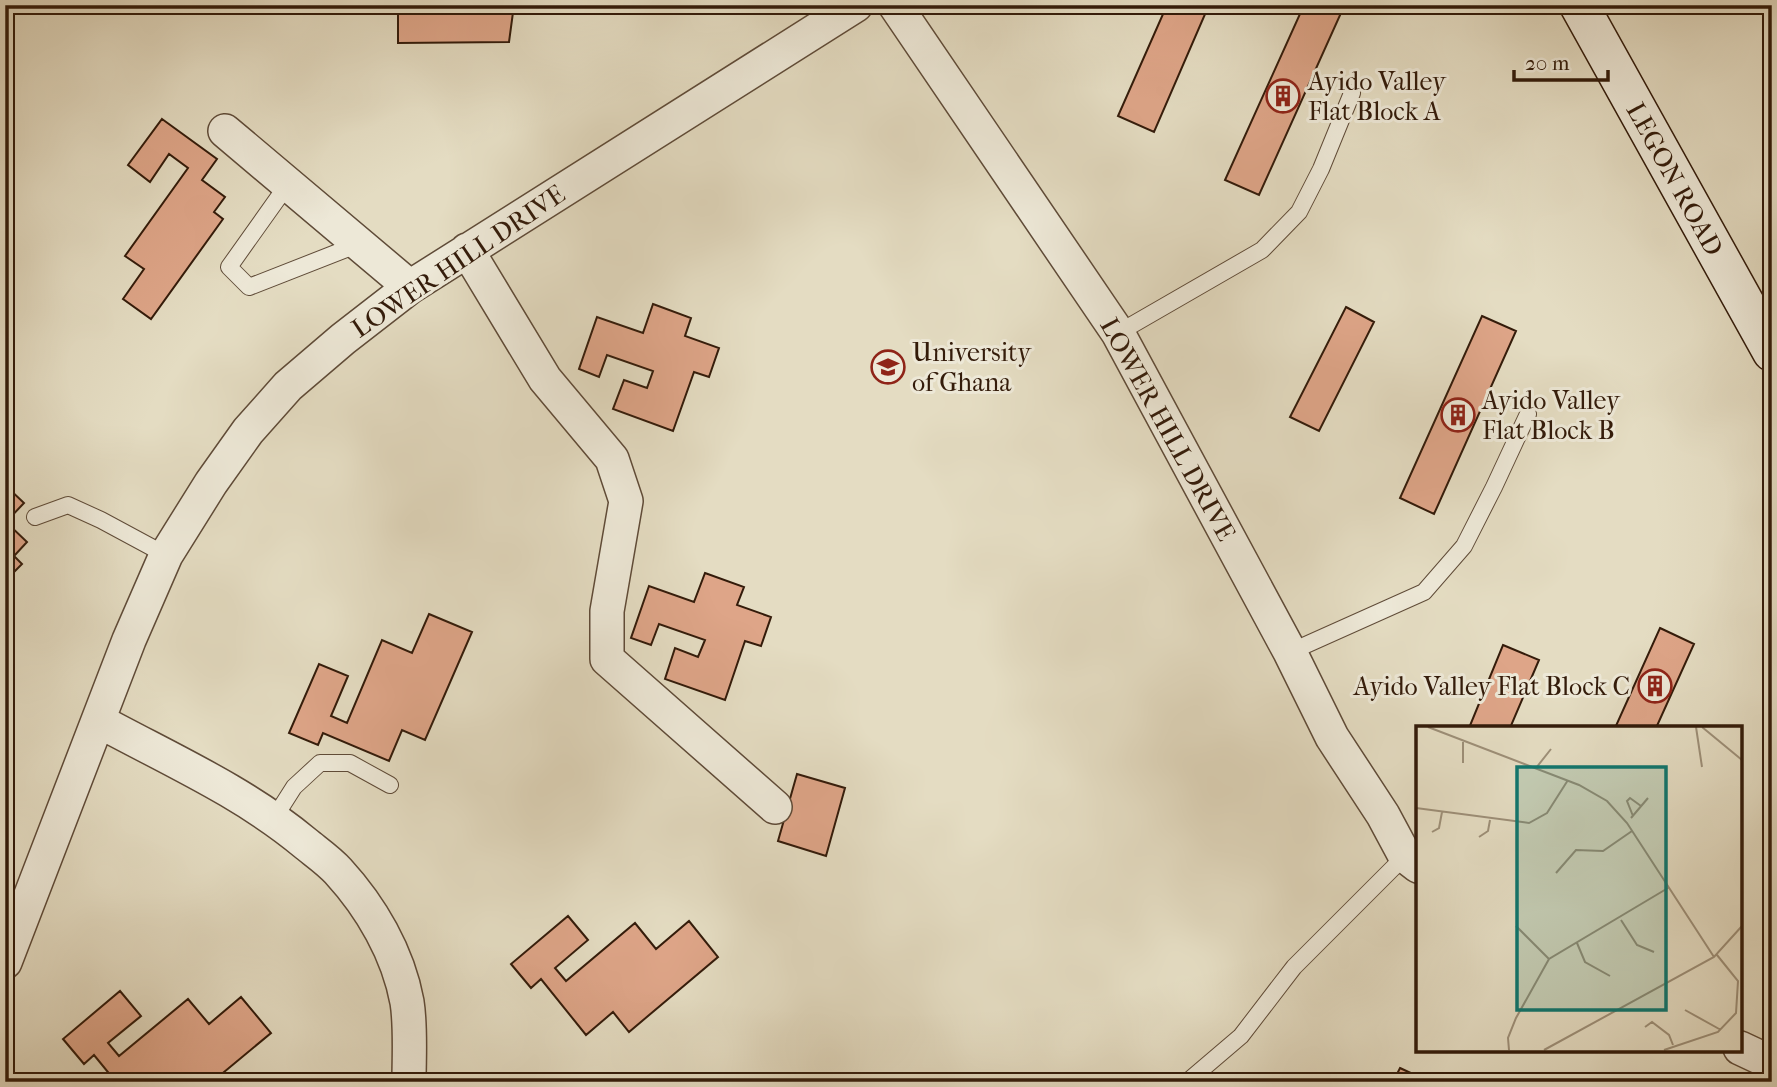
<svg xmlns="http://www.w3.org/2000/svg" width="1777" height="1087" font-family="'IM FELL French Canon',serif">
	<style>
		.building { fill: #dea588; stroke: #331b0a; stroke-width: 2 }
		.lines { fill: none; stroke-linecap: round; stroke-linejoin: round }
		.lane-casing { stroke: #5f4b38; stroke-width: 18 }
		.street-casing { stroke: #5f4b38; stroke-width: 36 }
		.secondary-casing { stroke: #331b0a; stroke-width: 41 }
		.lane { stroke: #ede8d7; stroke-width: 16 }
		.street { stroke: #ede8d7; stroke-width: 33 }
		.secondary { stroke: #ede8d7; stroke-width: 38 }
		.labels { text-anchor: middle; stroke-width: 6; stroke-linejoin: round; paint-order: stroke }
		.poi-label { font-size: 26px; fill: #331b0a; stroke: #ede8d7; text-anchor: start }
		.street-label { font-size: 26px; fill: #331b0a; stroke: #ede8d7 }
		.inset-road { fill: none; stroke: #9d8f78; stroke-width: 2 }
		.view { fill: #0f766e; fill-opacity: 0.15; stroke: #0f766e; stroke-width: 3.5 }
		.inset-edge { fill: none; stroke: #331b0a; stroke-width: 3.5 }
	</style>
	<rect width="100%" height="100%" fill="#e4dcc2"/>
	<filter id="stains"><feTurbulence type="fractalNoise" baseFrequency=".00286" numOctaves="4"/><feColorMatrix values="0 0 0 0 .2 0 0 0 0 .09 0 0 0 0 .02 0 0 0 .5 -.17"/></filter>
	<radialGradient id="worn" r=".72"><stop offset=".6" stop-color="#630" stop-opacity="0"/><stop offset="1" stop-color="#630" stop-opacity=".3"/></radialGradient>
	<path class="building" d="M398,5H416V8L470,5H514L509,42L398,43Z
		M1167,5H1209L1154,132L1118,116Z
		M1304,5H1324L1341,13L1259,195L1225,180Z
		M162,119L217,159L202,180L225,197L214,212L223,219L151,319L123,299L144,269L125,256L188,168L169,154L150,182L128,165Z
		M653,304L691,318L685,336L719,348L709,377L694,372L673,431L613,409L624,380L647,388L653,371L607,355L599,377L579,369L597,317L643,333Z
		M1346,307L1374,322L1319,431L1290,417Z
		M1482,316L1516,331L1434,514L1400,498Z
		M5,485L24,503L6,522L27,542L14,556L22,564L5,581Z
		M705,573L744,587L737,605L771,617L761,646L745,641L725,700L665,679L675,648L698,657L705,640L659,624L651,645L631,638L649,586L694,602Z
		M429,614L472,632L425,740L402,730L389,761L323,733L318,745L289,733L319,664L348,676L331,716L347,723L382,640L412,653Z
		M1660,628L1694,644L1656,728H1615Z
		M1503,645L1539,660L1510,728H1469Z
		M797,774L845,788L826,856L778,841Z
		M568,916L588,940L555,968L566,981L635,923L656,949L689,921L718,957L629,1032L613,1012L586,1035L541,979L531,988L511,964Z
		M120,991L141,1016L108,1043L119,1056L188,999L209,1024L241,997L271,1033L212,1082H116L94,1055L84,1064L63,1039Z
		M1400,1068L1430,1082H1393Z"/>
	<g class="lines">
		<defs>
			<path id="lane" d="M288,184L229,267L249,287L359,244
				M1118,333L1262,250L1299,212L1321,169L1352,93
				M35,517L68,505L101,520L166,555
				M1290,652L1424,592L1464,546L1494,487L1528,414
				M273,820L294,787L320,763H350L390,785
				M1187,1082L1241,1036L1294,967L1405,856"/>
			<path id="street" d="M895,5L1118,333L1290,652L1332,737L1383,815L1405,856L1418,866
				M225,131L410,287
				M467,250L545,379L612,459L626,501L607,611V659L775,807
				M99,721C169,759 244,792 305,843C316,852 329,861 338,871C371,907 398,953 407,1002C411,1027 409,1056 409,1082
				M5,962L129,640L166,555L211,483L248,431L288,386L343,339L410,287L856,5
				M1740,1048L1772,1063"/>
			<path id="secondary" d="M1579,5L1772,352"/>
		</defs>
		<use href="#lane" class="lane-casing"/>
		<use href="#street" class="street-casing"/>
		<use href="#secondary" class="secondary-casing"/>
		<use href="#lane" class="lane"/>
		<use href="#street" class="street"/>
		<use href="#secondary" class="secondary"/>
	</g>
	<defs>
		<symbol id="building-ring" viewBox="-11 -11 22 22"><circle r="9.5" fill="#ede8d7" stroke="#8f2418" stroke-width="1.5"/><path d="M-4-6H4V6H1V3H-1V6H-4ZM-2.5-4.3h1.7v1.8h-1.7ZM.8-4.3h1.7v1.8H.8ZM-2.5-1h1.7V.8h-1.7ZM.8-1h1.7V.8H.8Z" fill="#8f2418"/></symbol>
		<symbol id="university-ring" viewBox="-11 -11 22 22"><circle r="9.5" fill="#ede8d7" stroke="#8f2418" stroke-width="1.5"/><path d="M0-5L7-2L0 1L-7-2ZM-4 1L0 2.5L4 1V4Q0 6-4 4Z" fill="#8f2418"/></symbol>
	</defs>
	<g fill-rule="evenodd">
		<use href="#building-ring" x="1264" y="77" width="38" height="38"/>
		<use href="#university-ring" x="869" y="348" width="38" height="38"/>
		<use href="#building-ring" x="1439" y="396" width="38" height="38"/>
		<use href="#building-ring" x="1636" y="667" width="38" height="38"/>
	</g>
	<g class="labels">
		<g class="poi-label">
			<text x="1308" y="90">Ayido Valley<tspan x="1308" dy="30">Flat Block A</tspan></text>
			<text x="912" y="361">University<tspan x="912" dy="30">of Ghana</tspan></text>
			<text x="1482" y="409">Ayido Valley<tspan x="1482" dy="30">Flat Block B</tspan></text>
			<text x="1630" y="695" text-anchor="end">Ayido Valley Flat Block C</text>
		</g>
		<g class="street-label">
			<text transform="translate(1675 179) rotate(61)" y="9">LEGON ROAD</text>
			<text transform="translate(458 261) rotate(-34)" y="9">LOWER HILL DRIVE</text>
			<text transform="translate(1168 429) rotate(61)" y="9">LOWER HILL DRIVE</text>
		</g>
	</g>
	<g transform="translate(1416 726)">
		<rect width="326" height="326" fill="#e4dcc2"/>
		<path class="inset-road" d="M12,1L163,59L191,75L211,97L298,231M280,1L286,41M286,1L326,34M47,37V14M120,42L135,23M0,82L113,97L131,87L152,54M217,90L211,75L214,72L225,80M215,92L232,72M16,106L23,102L26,86M63,111L72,105L74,94M140,147L160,124L187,125L216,105M205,194L221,219L238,226M100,200L133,233M161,217L169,236L194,250M269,284L305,304M229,301L236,296L253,309L257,319M93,324L92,312L100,292L133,233L252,162M128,324L298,231L326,200M248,324L302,306L320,287L322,255L301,229"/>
		<path class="view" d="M101,41H250V284H101Z"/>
		<rect width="326" height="326" class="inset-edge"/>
	</g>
	<rect width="1777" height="1087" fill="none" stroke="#e4dcc2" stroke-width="28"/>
	<rect x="7" y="7" width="1763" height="1073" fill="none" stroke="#331b0a" stroke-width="3.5"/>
	<rect x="14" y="14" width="1749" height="1059" fill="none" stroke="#331b0a" stroke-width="2"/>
	<path d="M1514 70v10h94v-10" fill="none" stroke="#331b0a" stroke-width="3.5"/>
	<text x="1525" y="70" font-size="21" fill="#331b0a" stroke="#ede8d7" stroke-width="5" paint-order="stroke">20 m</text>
	<rect width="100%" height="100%" filter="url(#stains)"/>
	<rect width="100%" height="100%" fill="url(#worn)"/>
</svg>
